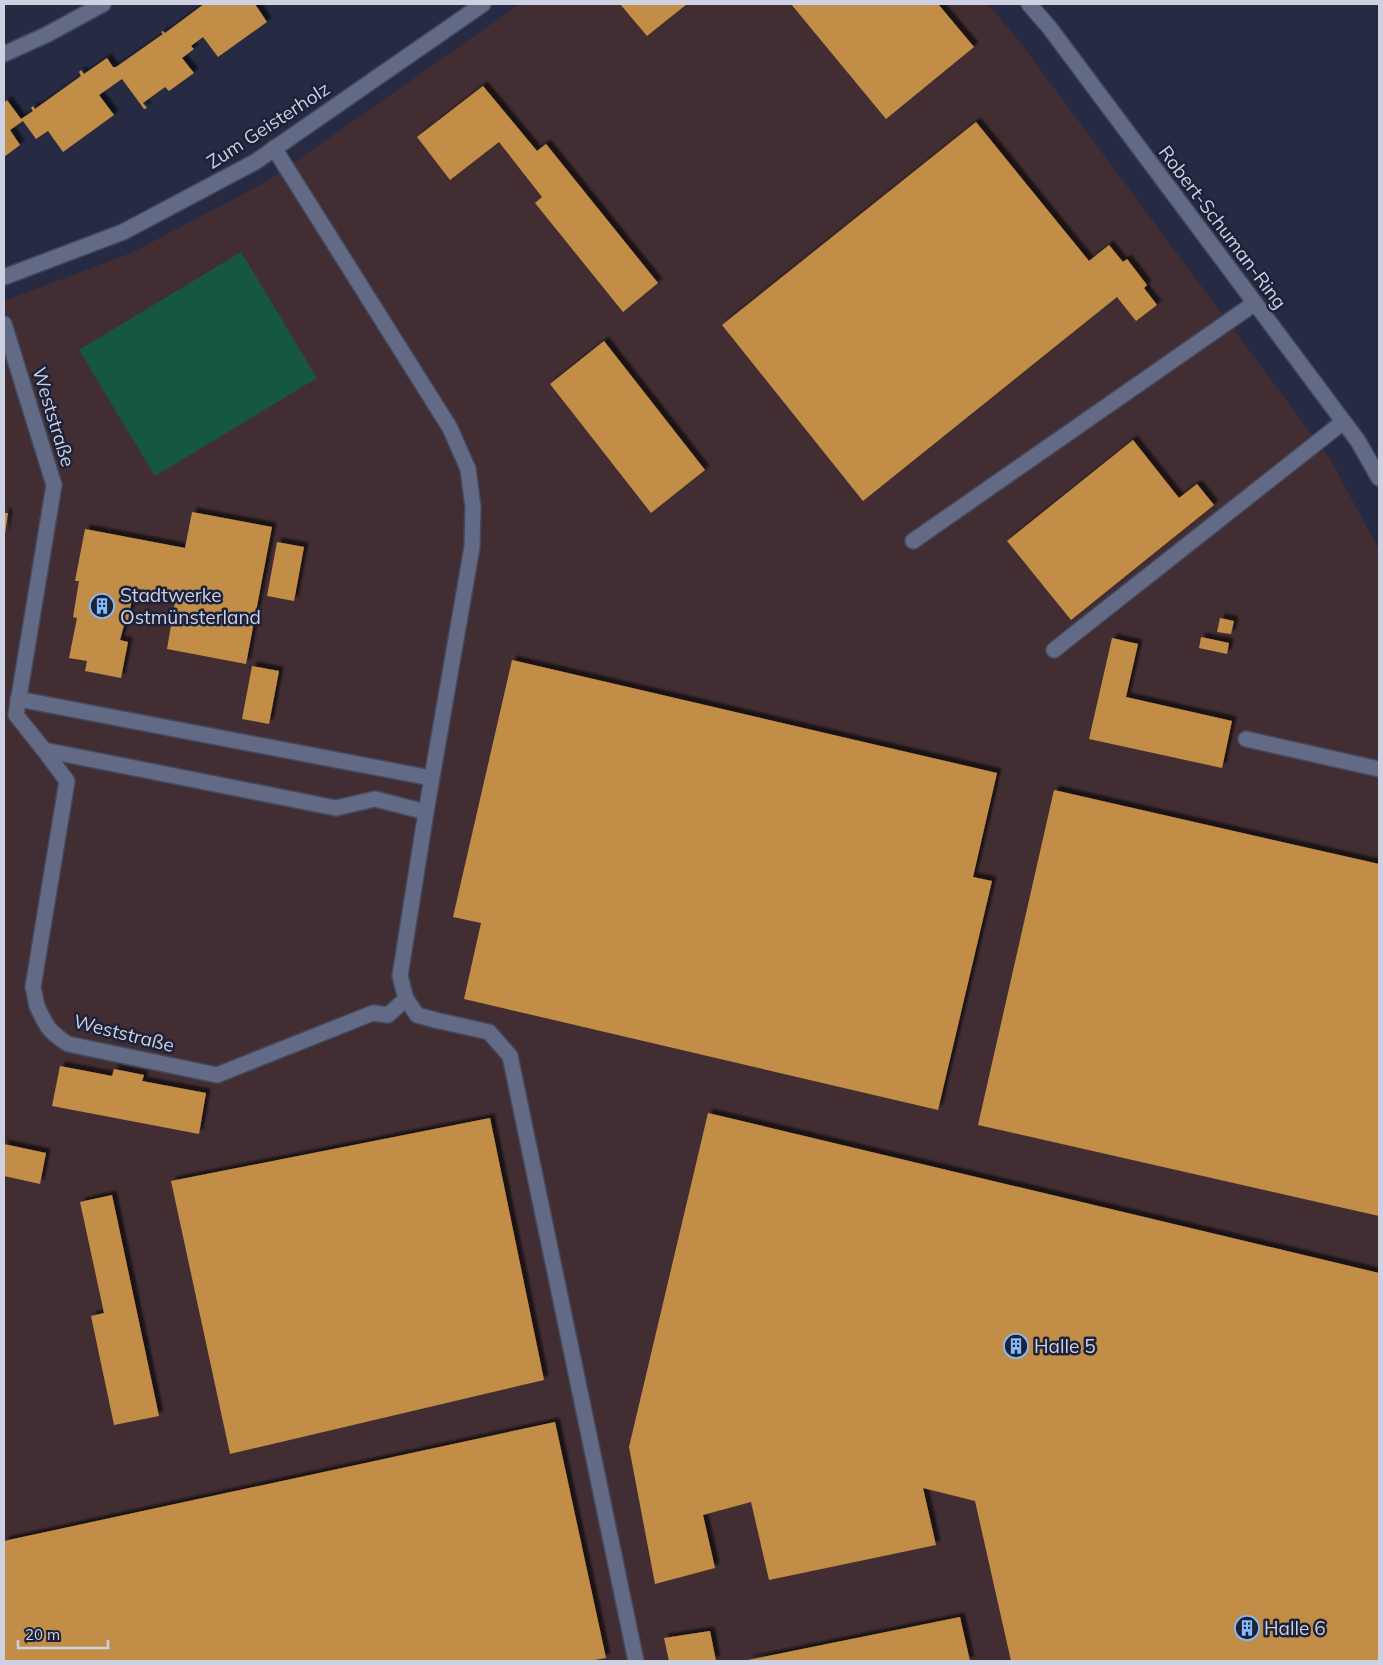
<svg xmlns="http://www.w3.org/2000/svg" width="1383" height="1665" font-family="Mulish,sans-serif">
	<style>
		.industrial { fill: #422e32 }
		.green { fill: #16583f }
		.building { fill: #c18d46; filter: url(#shadow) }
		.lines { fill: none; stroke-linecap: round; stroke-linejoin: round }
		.service-casing { stroke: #44485d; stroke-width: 18 }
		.minor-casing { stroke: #44485d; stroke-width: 18 }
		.service { stroke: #636a86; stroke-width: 15 }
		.minor { stroke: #636a86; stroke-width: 15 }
		.labels { text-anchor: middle; stroke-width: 5; stroke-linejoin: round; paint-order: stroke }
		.street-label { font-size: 19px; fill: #cdd1e1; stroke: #1d2139 }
		.poi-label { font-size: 19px; fill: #cdd1e1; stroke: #1d2139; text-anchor: start }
	</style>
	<defs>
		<filter id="shadow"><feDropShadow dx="4.5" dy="-4.5" stdDeviation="1" flood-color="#0009"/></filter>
	</defs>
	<rect width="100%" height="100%" fill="#262b43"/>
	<path class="industrial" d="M520,4H988L1019,41L1330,459L1379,550V1661H4V301L131,253L266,182Z"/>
	<path class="green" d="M241,252L317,378L155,476L79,350Z"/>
	<path class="building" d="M204,4H255L267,22L218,57L203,37L191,46L194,49L182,58L194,73L169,91L165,87L143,103L147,108L144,109L122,79L99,95L114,115L63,152L48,131L36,139L23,121L10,130L20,145L4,157V103L7,100L21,119L33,111L31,108L33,106L35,109L81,76L79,72L81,70L84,74L107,58L113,67H116L163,34L161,32L163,31L165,33Z
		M620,4H687L647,36Z
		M791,4H938L974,47L886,119Z
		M483,86L537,151L546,144L658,283L623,312L535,203L542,197L499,142L450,180L417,137Z
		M976,122L1089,261L1109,245L1123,262L1127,259L1147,285L1144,288L1157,305L1136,321L1117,297L863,501L722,325Z
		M604,341L705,470L651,513L550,384Z
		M1133,440L1179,498L1197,484L1214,505L1071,620L1007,541Z
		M192,512L272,527L246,664L167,649L176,596L134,588L127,625H124L120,640L128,642L121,678L85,671L87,661L69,658L77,618L73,617L79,581H75L85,529L185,548Z
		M4,513H8L5,534H4Z
		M277,542L304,547L294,601L267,596Z
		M1220,618L1234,621L1231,634L1217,632Z
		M1201,637L1229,643L1227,654L1199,648Z
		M1112,638L1138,644L1126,697L1232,721L1222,768L1089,739Z
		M512,660L997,773L973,877L992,881L938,1110L464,999L481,923L453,917Z
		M252,666L279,671L269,724L242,719Z
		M1054,790L1379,864V1216L978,1125Z
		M60,1066L112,1076L114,1069L144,1075L142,1081L206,1093L199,1134L52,1106Z
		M708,1113L1379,1273V1661H1011L975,1501L923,1488L936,1545L769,1580L751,1502L703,1515L715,1568L655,1584L629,1447Z
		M490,1118L544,1380L230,1454L171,1181Z
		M4,1144L46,1153L40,1184L4,1176Z
		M112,1195L159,1416L114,1425L91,1316L104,1313L80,1202Z
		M555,1422L606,1658L589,1661H4V1541Z
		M960,1617L970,1661H748V1660Z
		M710,1631L716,1661H669L664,1638Z"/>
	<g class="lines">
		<defs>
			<path id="service" d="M913,541L1255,303
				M1054,650L1343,422
				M18,699L431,778
				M1246,739L1379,769
				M44,750L336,808L375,799L426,812
				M37,1006C46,1026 49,1032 68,1044L217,1075L373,1013L388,1015L406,999
				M435,1020L489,1032L510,1056L636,1661"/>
			<path id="minor" d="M1029,4L1049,27L1358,441L1379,478
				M4,54L46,35L103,4
				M274,148L450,428L468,469L473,507L472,547L426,812L400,976L406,999L417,1015L435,1020
				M4,277L123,232L255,162L483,4
				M4,324L54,485L16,715L44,750L67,781L33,987L37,1006"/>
		</defs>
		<use href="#service" class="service-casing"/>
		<use href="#minor" class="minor-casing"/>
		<use href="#service" class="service"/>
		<use href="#minor" class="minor"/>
	</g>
	<defs>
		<symbol id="building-ring" viewBox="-11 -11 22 22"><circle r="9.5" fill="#1d2139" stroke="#83bcfb" stroke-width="1.5"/><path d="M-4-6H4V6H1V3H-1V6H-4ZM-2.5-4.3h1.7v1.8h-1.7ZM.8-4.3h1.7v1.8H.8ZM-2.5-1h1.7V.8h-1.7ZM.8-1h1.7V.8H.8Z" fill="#83bcfb"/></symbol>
	</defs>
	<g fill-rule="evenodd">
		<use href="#building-ring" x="88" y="592" width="28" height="28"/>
		<use href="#building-ring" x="1002" y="1332" width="28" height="28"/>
		<use href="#building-ring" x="1233" y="1614" width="28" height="28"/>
	</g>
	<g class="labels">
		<g class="street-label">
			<text transform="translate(268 125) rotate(-33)" y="7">Zum Geisterholz</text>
			<text transform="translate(1223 227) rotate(53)" y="7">Robert-Schuman-Ring</text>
			<text transform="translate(54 417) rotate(73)" y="7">Weststraße</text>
			<text transform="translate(124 1033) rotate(14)" y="7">Weststraße</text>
		</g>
		<g class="poi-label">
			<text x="120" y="602">Stadtwerke<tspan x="120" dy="22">Ostmünsterland</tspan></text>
			<text x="1034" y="1353">Halle 5</text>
			<text x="1264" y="1635">Halle 6</text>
		</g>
	</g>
	<rect width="1383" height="1665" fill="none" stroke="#cdd1e1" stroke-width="10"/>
	<path d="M18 1640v8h90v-8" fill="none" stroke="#cdd1e1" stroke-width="2.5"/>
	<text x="25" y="1640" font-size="15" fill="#cdd1e1" stroke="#1d2139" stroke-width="4" paint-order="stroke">20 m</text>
</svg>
